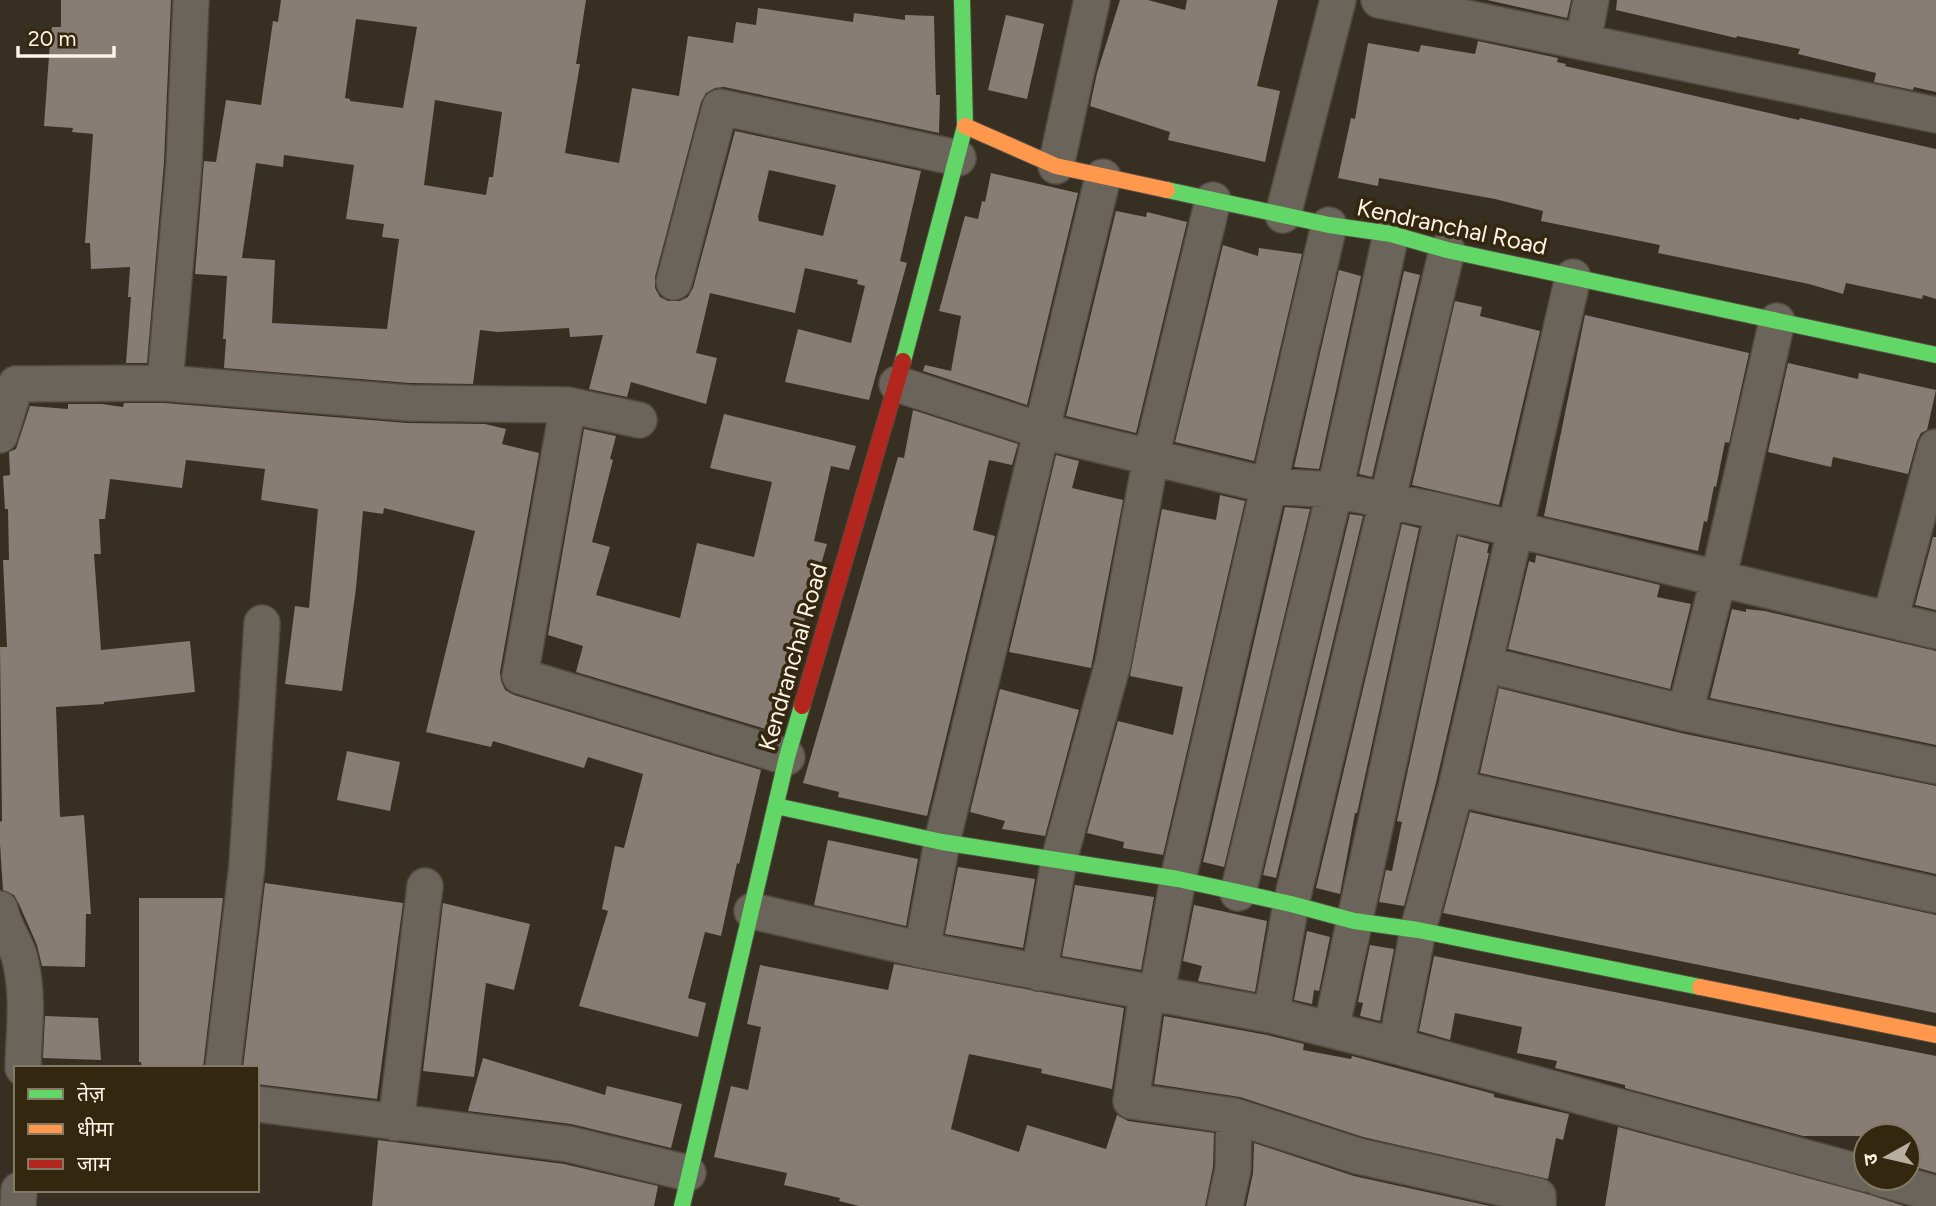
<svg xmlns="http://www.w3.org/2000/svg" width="1936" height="1206" font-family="Figtree,'Noto Sans Devanagari',sans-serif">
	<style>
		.building { fill: #877d74; fill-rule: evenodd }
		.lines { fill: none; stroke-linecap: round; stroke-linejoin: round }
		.street-casing { stroke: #524b40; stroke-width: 38 }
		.fast-casing { stroke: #524b40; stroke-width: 18 }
		.slow-casing { stroke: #524b40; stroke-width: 18 }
		.jam-casing { stroke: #524b40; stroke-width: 18 }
		.street { stroke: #6a645a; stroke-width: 35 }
		.fast { stroke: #63d668; stroke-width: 16 }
		.slow { stroke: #ff974d; stroke-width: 16 }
		.jam { stroke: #b3261e; stroke-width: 16 }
		.labels { text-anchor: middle; stroke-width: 7; stroke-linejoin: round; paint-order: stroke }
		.street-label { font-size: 24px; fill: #fdf4e6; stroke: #34270f }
	</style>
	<rect width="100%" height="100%" fill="#372f21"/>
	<path class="building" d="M61,0H171L164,162L147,363H126L131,297H128L130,267L91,269L90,243H85L93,134L72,132L73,128L44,126L50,42L52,27H61Z
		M281,0H586L576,64H580L565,153L619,163L632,88L679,96L688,36L733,43L736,22L756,25L758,8L853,22L854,13L905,20V15L934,16L936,95H940L939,133L724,87L715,88L706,93L701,102L655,277V288L660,297L668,301H680L688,297L693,288L735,131L921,171L900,261L907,263L869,400L785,382L798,329L851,343L865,286L857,284L858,280L805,268L795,313L710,293L696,353L717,358L706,404L631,382L627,397L589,389L603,335L570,337L569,328L498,332L480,330L473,384L410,383L224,368L226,339H223L227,276L195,274L204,161L216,162L226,100L261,105L273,21L278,22ZM356,19L417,27L403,108L350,101V99L345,98ZM435,100L502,112L493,177H489L486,195L424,185ZM284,155L354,165L346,219L384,224L382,237L399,239L387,329L272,323L275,260L242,258L256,163L283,167ZM769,170L836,185L823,236L759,221L758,217Z
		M1120,0H1148L1185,10L1187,0H1278L1257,86L1280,91L1265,162L1168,140L1170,132L1090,106L1097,73Z
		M1487,0H1571L1567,18Z
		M1617,0H1936V92L1914,87L1913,90L1874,82L1876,73L1798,54L1800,49L1737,36L1736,38L1616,10Z
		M1006,15L1044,24L1027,99L988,90Z
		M1478,41L1558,58L1557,62L1566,64L1565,66L1799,120L1800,118L1936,149V299L1923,295L1922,299L1846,283L1843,294L1809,284L1658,253L1660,245L1541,221L1543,211L1495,199L1379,178L1378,186L1338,178L1351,118L1355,119L1368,43L1419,52L1421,45L1475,54Z
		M991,173L1078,193L1027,405L923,371L925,365L951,371L961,316L939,311L965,216L978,219L982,201L985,202Z
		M1116,211L1146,217L1147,212L1187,222L1136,433L1066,416Z
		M1223,245L1258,256L1259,248L1302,254L1254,461L1175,442Z
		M1339,270L1361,276L1319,469L1294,467Z
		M1404,271L1420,275L1372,477L1359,474Z
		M1455,301L1482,307L1480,316L1540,331L1499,505L1412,485Z
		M1585,315L1749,353L1729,443L1725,442L1716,487L1714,486L1707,522L1704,521L1698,551L1544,516Z
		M1788,363L1858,379L1859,373L1936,390L1927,430L1921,433L1917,441L1908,474L1833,457L1831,467L1768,452Z
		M124,403H164L407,423L485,424L506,429L502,444L539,453L500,672L501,681L505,690L514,695L761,770L739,864L737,863L721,936L705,932L688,998L706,1003L698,1037L579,1006L608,911L602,909L615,846L624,848L643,774L588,757L584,768L493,741L491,747L426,732L475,531L384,508L383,514L363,511L356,588L342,691L285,684L295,606L309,608L318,509L261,500L265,469L186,460L182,488L110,479L105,519H99L101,554H94L101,650L190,641L195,692L104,702V704L56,707L60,817L84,815L91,914H86L85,967L42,966L37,945L19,904L14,895L3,890L0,844V822L2,821L0,647H7L3,560H9L8,509H5L3,476L10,475L9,452L16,449L30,406L68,409V404H102L123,407Z
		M913,410L1018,444L1012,465L989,460L973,530L995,536L927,816L838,797L839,792L803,783L898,457L904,458Z
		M724,414L856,446L849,470L831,466L814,541L827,544L772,731L576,672L583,646L548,635L584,429L616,436L610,459L613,460L592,542L610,547L596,595L680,618L697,543L754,557L772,482L710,468Z
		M1056,455L1079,461L1072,488L1123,500L1091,668L1009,652Z
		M1220,495L1245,501L1163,855L1123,848L1124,842L1087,833L1118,721L1173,735L1183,687L1130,676L1162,509L1216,520Z
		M1285,507L1310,509L1224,867L1203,862Z
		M1350,514L1363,516L1276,878L1263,875Z
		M1402,524L1419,528L1357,813H1355L1340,894L1316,888Z
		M1458,536L1489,544L1487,553H1489L1436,783L1404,906L1379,902L1386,870L1392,871L1402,822L1397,821Z
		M1933,537H1936V610L1915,605Z
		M1536,555L1660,585L1657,597L1691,604L1670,689L1508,649L1529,561L1535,563Z
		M1732,609L1746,612V609L1765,611L1936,651V745L1710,698Z
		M1499,688L1681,733L1936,786V874L1480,773Z
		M1000,689L1079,710L1045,836L1002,829L1005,821L970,812Z
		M347,751L400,762L390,811L337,800Z
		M1470,812L1936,915V1013L1443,913Z
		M828,840L918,859L906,926L814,905Z
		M958,867L1035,879L1023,948L945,934Z
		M265,883L403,903L377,1099L257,1084V1068H243Z
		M1075,885L1154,897L1141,970L1062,956Z
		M139,898H223L203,1068H142L141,1062H139Z
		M443,903L530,924L514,990L486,983L474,1077L423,1071Z
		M1194,905L1267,921L1255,992L1198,981L1202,966L1183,961Z
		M1307,931L1330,937L1319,991L1314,990L1312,1004L1294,1000Z
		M1370,945L1394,949L1380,1021L1360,1016L1363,1003L1358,1002Z
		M1434,956L1936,1056V1173L1908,1165V1136H1803L1625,1088V1085L1555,1068L1557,1061L1517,1053L1522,1027L1455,1013L1450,1040L1419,1031Z
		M894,964L1124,1008L1112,1089L1041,1073L1042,1069L969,1054L951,1129L1019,1152L1027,1125L1106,1149L1117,1115L1128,1121L1214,1133L1213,1167L1205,1206H859L839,1201L840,1198L784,1185L787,1173L714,1157L731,1086L748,1090L761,1027L747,1024L760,965L888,990Z
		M45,1016L98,1018L101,1060L43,1058Z
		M1164,1016L1267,1035L1304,1044L1303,1050L1351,1059L1352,1056L1494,1094V1097L1569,1114L1563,1140L1556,1138L1548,1179L1363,1137L1240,1097L1154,1084Z
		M483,1058L605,1095L607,1086L682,1104L671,1148L571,1124L468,1111Z
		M1618,1127L1867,1194L1904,1206H1605Z
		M378,1140L564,1164L658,1186L654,1206H372Z
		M1254,1143L1354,1176L1490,1206H1246L1253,1173Z"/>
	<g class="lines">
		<defs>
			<path id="street" d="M191,0L184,163L165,383L409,403L568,405L639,420
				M1379,0L1936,115
				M1583,42L1591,0
				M1056,166L1092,0
				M1283,215L1338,0
				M674,282L720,107L958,158
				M897,384L1042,431L1270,486L1335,490L1443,512L1936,631
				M568,405L520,676L787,757
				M0,435L16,384L165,383
				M1890,620L1936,447
				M1484,664L1685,713L1936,766
				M1685,713L1718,580L1777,321
				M1456,788L1936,895
				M1238,893L1335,490L1391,234
				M0,909C3,927 16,942 20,959C29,998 24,1029 23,1068
				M752,911L922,950L1271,1015L1396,1046L1866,1174
				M922,950L942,842L1103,177
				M1039,973L1059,860L1113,663L1151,457L1213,200
				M1147,992L1131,1101L1234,1116L1358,1156L1538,1196V1206
				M1157,992L1178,879L1329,225
				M1271,1015L1291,904L1447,250
				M1331,1030L1443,512
				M1396,1046L1418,930L1456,788L1573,277
				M223,1068L247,865L262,623
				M257,1104L568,1144L688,1173
				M396,1123L425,886
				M1879,1178L1936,1194
				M18,1206L19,1190
				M1225,1206L1233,1169L1234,1116"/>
			<path id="fast" d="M1167,190L1329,225L1391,234L1447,250L1936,355
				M903,361L965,126L962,0
				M776,806L942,842L1178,879L1291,904L1354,921L1418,930L1700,987
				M682,1206L787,757L802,706"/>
			<path id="slow" d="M965,126L1056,166L1167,190
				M1700,987L1936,1035"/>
			<path id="jam" d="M802,706L903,361"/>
		</defs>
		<use href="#street" class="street-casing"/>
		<use href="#fast" class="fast-casing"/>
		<use href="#slow" class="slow-casing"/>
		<use href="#jam" class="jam-casing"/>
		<use href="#street" class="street"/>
		<use href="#fast" class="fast"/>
		<use href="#slow" class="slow"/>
		<use href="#jam" class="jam"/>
	</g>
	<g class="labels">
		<g class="street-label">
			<text transform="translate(1452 227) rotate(12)" y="8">Kendranchal Road</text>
			<text transform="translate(793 657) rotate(-74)" y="8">Kendranchal Road</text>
		</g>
	</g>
	<rect x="14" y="1066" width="245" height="126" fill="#34270f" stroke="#847965" stroke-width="2"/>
	<rect x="28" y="1089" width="35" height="10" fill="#63d668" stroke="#847965" stroke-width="2"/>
	<text x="77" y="1101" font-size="21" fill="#fdf4e6">तेज़</text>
	<rect x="28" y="1124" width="35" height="10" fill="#ff974d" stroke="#847965" stroke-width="2"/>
	<text x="77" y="1136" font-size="21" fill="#fdf4e6">धीमा</text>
	<rect x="28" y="1159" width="35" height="10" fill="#b3261e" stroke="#847965" stroke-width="2"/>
	<text x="77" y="1171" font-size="21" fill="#fdf4e6">जाम</text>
	<g transform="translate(1887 1157) rotate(262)"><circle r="33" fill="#34270f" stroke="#847965" stroke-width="2"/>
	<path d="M0-5L12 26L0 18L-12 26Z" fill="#b8afa1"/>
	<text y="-10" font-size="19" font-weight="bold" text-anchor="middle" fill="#fdf4e6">उ</text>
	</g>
	<path d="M18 46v10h96v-10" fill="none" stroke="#fdf4e6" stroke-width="3.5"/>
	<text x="28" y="46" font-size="21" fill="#fdf4e6" stroke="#34270f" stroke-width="5" paint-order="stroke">20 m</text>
</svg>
